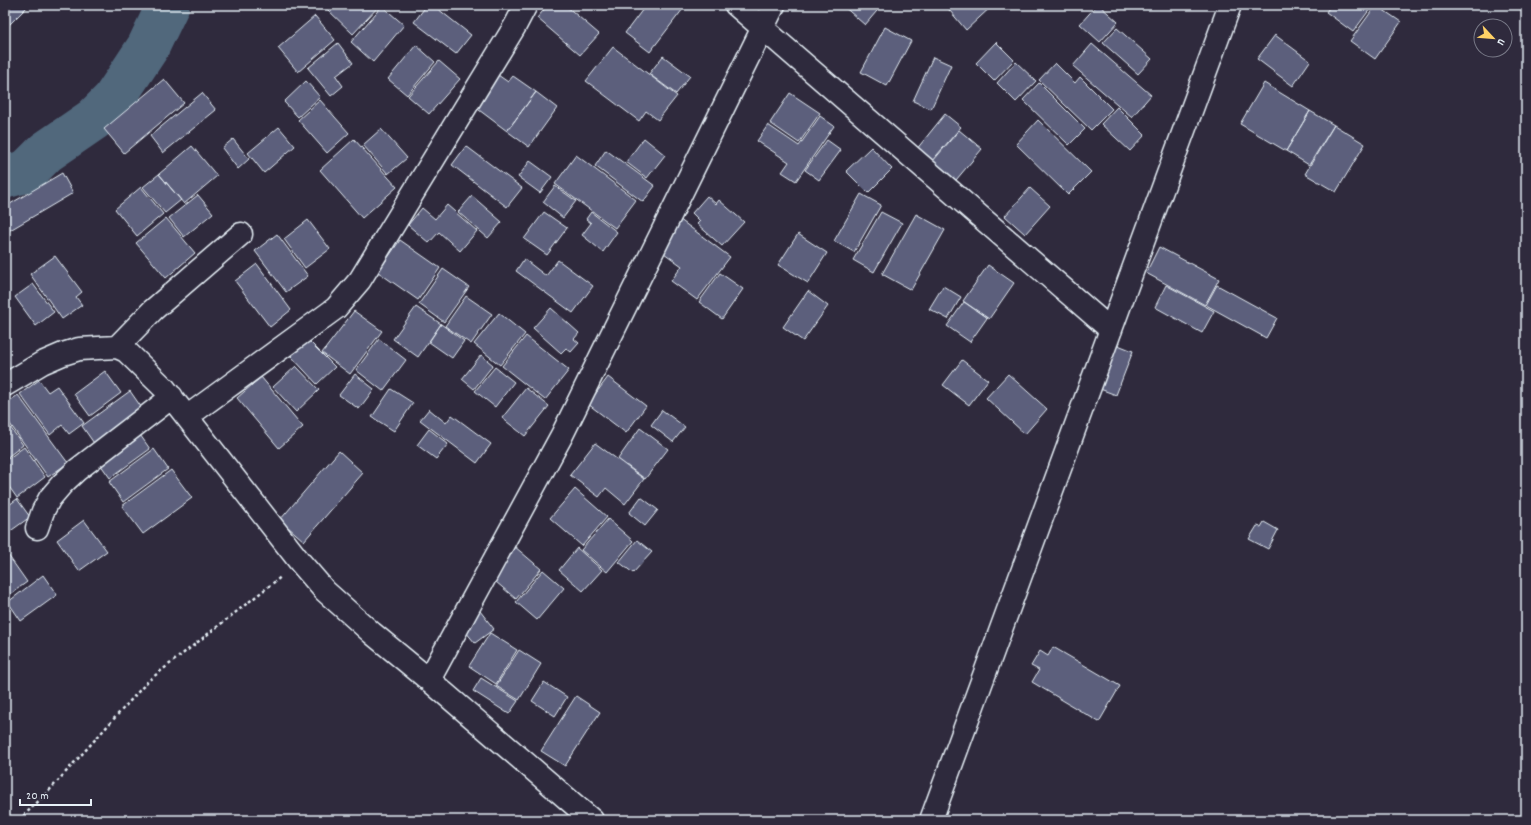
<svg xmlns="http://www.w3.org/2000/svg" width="1531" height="825" font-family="Dekko,sans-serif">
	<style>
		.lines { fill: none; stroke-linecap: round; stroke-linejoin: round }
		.river { stroke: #51687c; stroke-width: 43 }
		.building { fill: #5c5f7c; stroke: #e8f1f8 }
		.minor-casing { stroke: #e8f1f8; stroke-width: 25 }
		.path { stroke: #e8f1f8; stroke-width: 2.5; stroke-dasharray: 3 3; stroke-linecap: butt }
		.minor { stroke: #2f2a3d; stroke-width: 22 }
	</style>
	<rect width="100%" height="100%" fill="#2f2a3d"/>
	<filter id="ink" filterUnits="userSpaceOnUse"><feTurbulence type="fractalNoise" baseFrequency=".025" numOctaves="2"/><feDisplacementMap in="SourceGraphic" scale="8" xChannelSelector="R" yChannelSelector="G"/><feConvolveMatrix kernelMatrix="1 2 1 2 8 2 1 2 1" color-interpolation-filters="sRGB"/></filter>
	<g filter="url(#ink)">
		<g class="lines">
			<path class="river" d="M5,177L27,171L46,152L94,119L113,100L148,47L168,5"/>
		</g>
		<path class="building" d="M5,5H29L5,29Z
			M332,5H380L353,34L327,9Z
			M427,5H433L471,35L456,54L414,22Z
			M548,5H565L599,34L580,55L537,18Z
			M646,5H686L650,52L625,33Z
			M842,5H882L865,25Z
			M945,5H993L966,30Z
			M1097,5H1099L1118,22L1100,42L1080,24Z
			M1331,5H1373L1353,32L1326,12Z
			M1376,5L1401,22L1375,59L1350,41Z
			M382,6L404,25L373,62L351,42Z
			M315,16L335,40L298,72L278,48Z
			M885,27L911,41L887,86L861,72Z
			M1117,28L1152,59L1138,74L1103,43Z
			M1275,35L1310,61L1293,86L1257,59Z
			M996,42L1014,60L994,81L976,63Z
			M338,43L353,63L336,76L343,86L331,96L308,68Z
			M1092,44L1151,95L1132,117L1073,66Z
			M416,45L435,62L407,95L388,79Z
			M613,47L677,96L658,120L646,111L639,121L586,81Z
			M663,56L690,76L676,94L649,74Z
			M933,57L951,65L931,109L913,101Z
			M439,61L460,79L429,114L408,96Z
			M1016,62L1036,81L1016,102L997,83Z
			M1055,63L1075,83L1080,77L1112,109L1091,130L1039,80Z
			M498,75L508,82L513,76L536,92L507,131L475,107Z
			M164,79L184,103L124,153L104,129Z
			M306,81L320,97L298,117L284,102Z
			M1039,83L1085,129L1069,145L1023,100Z
			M1264,83L1310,111L1286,151L1240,124Z
			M536,92L557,108L529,147L507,131Z
			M202,93L216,110L163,153L150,136Z
			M790,93L820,113L799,143L770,123Z
			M320,100L349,133L327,153L298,120Z
			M1117,107L1145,135L1130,151L1101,124Z
			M1310,111L1334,125L1309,165L1286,151Z
			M945,114L961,127L931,162L916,150Z
			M820,116L834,126L796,181L782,172L789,162L757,141L768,125L799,146Z
			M1038,120L1091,172L1068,195L1016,144Z
			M1334,125L1365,144L1336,192L1305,174Z
			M279,127L295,146L264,173L248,153Z
			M381,129L407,158L388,174L363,145Z
			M959,130L982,149L956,180L933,161Z
			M644,138L665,155L647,178L626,162Z
			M233,139L249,159L238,169L222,148Z
			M354,139L397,187L362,218L320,170Z
			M827,140L841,150L819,180L805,170Z
			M192,146L217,176L184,204L159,174Z
			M466,146L522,188L507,207L452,165Z
			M871,147L892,169L868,193L846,171Z
			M606,150L655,186L643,202L595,166Z
			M576,155L636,200L615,228L555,184Z
			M530,161L552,177L540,193L518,177Z
			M62,173L73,193L5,233V207Z
			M159,174L181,200L165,213L143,187Z
			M555,186L576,201L563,218L543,202Z
			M141,187L163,214L137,236L115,209Z
			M1030,188L1050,206L1025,234L1005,216Z
			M861,194L881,205L854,252L834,241Z
			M198,195L213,213L184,237L169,218Z
			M472,196L502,222L488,238L458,212Z
			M707,196L716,204L719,200L744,222L722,246L697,224L700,221L692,213Z
			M447,205L477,231L460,251L439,232L429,243L408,225L422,208L435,219Z
			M544,212L567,228L547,255L524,239Z
			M591,212L617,232L603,252L582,235L591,223L586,219Z
			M881,212L902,223L874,272L853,260Z
			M916,214L945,230L911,290L882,274Z
			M166,218L195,253L166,278L136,243Z
			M679,219L730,257L697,300L671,281L682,266L657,248Z
			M308,220L330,249L305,268L284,239Z
			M277,234L308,276L286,292L255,251Z
			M798,234L827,253L808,283L778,265Z
			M400,240L440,268L418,300L378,272Z
			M1159,247L1219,279L1205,305L1146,273Z
			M55,256L82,292L76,297L82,305L62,319L30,274Z
			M524,259L546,276L558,260L593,286L573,313L516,271Z
			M257,264L291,310L270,327L235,281Z
			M988,265L1014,283L989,319L963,301Z
			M443,269L469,287L444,322L419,304Z
			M720,273L743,289L722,319L699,302Z
			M33,284L54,312L36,326L15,297Z
			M1166,285L1214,311L1202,333L1155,307Z
			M1217,285L1277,318L1266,338L1206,305Z
			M943,286L961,297L948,319L929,309Z
			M808,291L828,306L803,341L783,327Z
			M466,296L492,314L471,344L445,326Z
			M964,302L987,318L970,342L947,326Z
			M416,307L441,324L418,357L393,339Z
			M551,308L579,333L574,339L579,343L571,352L566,348L561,353L533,328Z
			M354,311L382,331L350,374L322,353Z
			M499,313L525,334L500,365L474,344Z
			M441,324L464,341L452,358L429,342Z
			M526,336L569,370L545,400L502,366Z
			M379,339L406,360L383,391L356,370Z
			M308,340L335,367L317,384L291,356Z
			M1108,341L1133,351L1116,395L1092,386Z
			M481,355L493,365L474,389L462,379Z
			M962,360L988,380L969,405L943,385Z
			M296,366L319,390L296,412L273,387Z
			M495,367L514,382L495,407L475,391Z
			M105,371L121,393L90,416L74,394Z
			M355,374L374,389L359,409L339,395Z
			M1008,374L1047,409L1025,434L986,398Z
			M261,377L303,427L279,448L237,398Z
			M608,377L646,406L626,433L588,404Z
			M39,380L48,392L57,386L84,423L69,434L62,425L50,435L20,394Z
			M526,388L549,406L525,436L502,418Z
			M391,389L413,403L394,431L372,417Z
			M130,391L146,414L98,449L82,426Z
			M18,395L68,463L48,477L5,417V404Z
			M429,409L446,423L452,415L491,444L477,463L420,420Z
			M662,410L685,427L673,442L651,425Z
			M5,420L23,445L5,459Z
			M640,428L668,449L645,479L618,459Z
			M429,429L448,444L436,459L417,445Z
			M138,432L150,449L110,478L98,461Z
			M595,443L644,479L625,504L606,488L599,497L570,475Z
			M24,447L45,477L17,498L5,481V461Z
			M154,449L168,469L123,502L109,482Z
			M339,451L363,473L304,541L280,520Z
			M171,470L192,498L143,534L122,506Z
			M575,489L607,517L582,546L550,518Z
			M641,497L658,510L645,526L629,513Z
			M17,499L30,517L5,535V508Z
			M608,519L633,541L607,572L581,550Z
			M84,520L107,551L79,571L57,540Z
			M1264,522L1278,530L1268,549L1249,539L1257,526L1261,527Z
			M637,540L652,552L633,573L619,562Z
			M514,546L541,569L516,599L489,576Z
			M577,548L602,570L583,591L559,570Z
			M8,555L27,582L5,598V557Z
			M543,570L564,588L537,620L516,602Z
			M43,575L57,595L21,621L8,602Z
			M480,611L494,629L475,643L461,626Z
			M490,633L517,650L496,684L469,666Z
			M1053,647L1120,686L1099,722L1032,682L1039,670L1031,666L1040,651L1048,656Z
			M519,650L541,664L519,700L496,686Z
			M481,678L518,701L509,714L473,691Z
			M544,682L567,697L555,716L532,701Z
			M576,696L600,712L565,766L541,751Z"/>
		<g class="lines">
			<defs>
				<path id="minor" d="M736,5L1111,330
					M117,347L153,310L241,234
					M5,385L42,363L63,354L79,349L117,347L126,351L165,389L300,562L325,591L372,633L429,680L592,820
					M188,416L336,308L360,280L515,26L526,5
					M37,528L43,511L50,498L62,484L77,470L172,397
					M429,680L562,435L774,5
					M931,820L1230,5"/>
			</defs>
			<use href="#minor" class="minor-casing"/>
			<path class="path" d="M19,820L46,794L148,681L282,576"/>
			<use href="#minor" class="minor"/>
		</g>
	</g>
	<rect width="1531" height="825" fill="none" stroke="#2f2a3d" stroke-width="20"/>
	<rect x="10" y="10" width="1511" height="805" fill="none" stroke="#e8f1f8" stroke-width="1.5" filter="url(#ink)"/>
	<g transform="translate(1493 38) rotate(116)"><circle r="19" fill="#2f2a3d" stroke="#797a88"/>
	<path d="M0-3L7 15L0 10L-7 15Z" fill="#ffd166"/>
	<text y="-6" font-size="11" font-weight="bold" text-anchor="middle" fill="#e8f1f8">U</text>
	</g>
	<path d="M20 799v6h71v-6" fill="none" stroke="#e8f1f8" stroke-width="2"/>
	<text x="26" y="799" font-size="12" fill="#e8f1f8" stroke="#2f2a3d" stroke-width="3" paint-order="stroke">20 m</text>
</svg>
